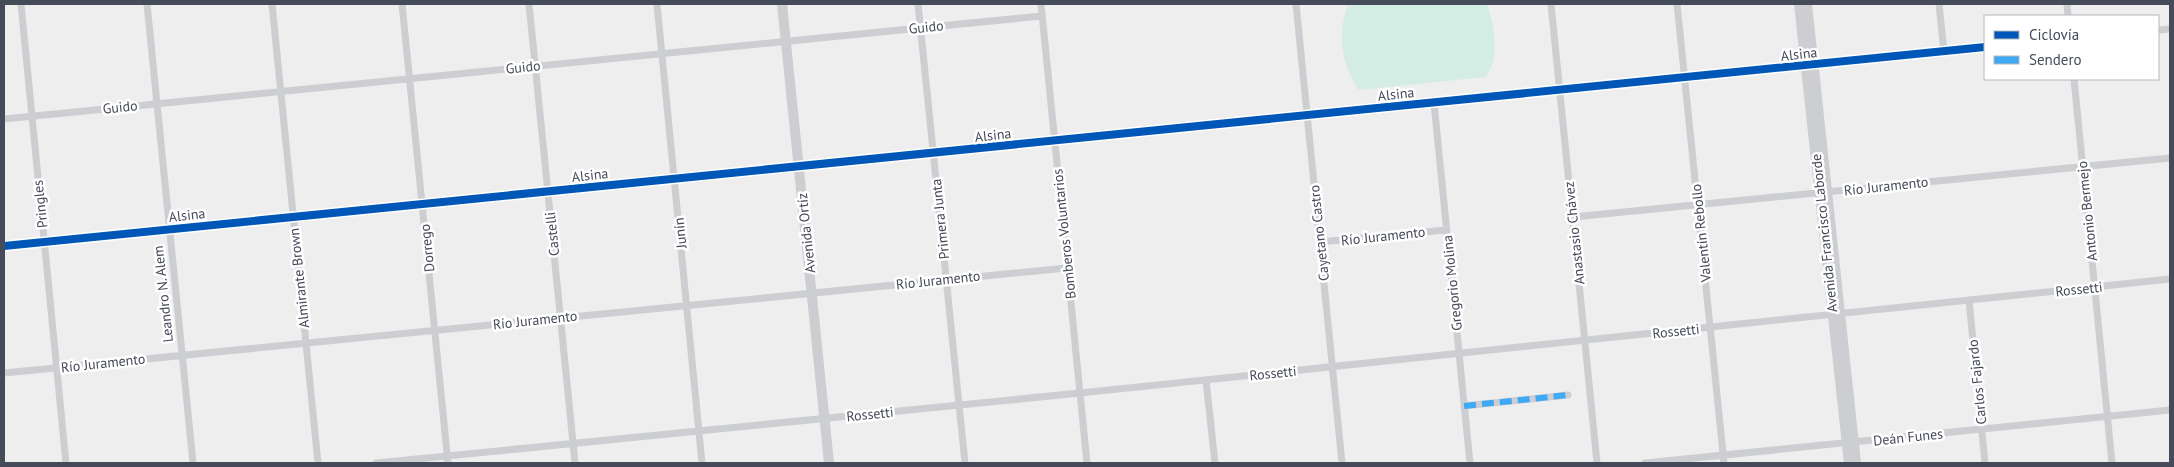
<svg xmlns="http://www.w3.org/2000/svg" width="2174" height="467" font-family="'PT Sans',sans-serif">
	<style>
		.green { fill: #d3ede4 }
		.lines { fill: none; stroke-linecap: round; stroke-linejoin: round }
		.minor { stroke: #cdced1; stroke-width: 7 }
		.secondary { stroke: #cdced2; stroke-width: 10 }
		.quiet { stroke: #3fa9f5; stroke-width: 6; stroke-dasharray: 12 6; stroke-linecap: butt }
		.cycleway-casing { stroke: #fff; stroke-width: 11 }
		.cycleway { stroke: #0057b8; stroke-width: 8 }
		.labels { text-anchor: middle; stroke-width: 5; stroke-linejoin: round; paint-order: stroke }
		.street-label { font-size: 14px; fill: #464b59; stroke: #fff }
	</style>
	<rect width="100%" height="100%" fill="#efeeee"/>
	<path class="green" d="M1348,4H1487C1494,24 1501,60 1485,77L1359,90C1341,65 1337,32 1348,4Z"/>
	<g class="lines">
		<path class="minor" d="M21,4L66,463
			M147,4L193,463
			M272,4L318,463
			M402,4L448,463
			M529,4L575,463
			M657,4L702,463
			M918,4L965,463
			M1041,4L1087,463
			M1296,4L1342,463
			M1551,4L1597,463
			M1677,4L1724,463
			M1939,4L1944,52
			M2067,4L2068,16
			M2158,30L2170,29
			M2074,79L2112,463
			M1434,103L1470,463
			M4,119L1042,16
			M1573,217L2170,158
			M1320,242L1446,230
			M4,246L1985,47
			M1969,300L1985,463
			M4,373L1067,268
			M1206,380L1215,463
			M1464,406L1568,395
			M376,463L1080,393L2170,279
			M1645,463L2170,410"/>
		<path class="secondary" d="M782,4L829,463
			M1799,4L1849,463
			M1807,4L1856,463"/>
		<path class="quiet" d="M1464,406L1568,395"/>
		<defs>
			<path id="cycleway" d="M4,246L1985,47"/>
		</defs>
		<use href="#cycleway" class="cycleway-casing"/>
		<use href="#cycleway" class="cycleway"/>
	</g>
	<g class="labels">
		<g class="street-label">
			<text transform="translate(926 27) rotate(-6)" y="5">Guido</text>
			<text transform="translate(1799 54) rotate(-6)" y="5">Alsina</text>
			<text transform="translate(523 67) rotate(-6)" y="5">Guido</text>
			<text transform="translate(1396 94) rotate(-6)" y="5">Alsina</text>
			<text transform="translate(120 107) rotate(-6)" y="5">Guido</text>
			<text transform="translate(993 135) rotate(-6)" y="5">Alsina</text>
			<text transform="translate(590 175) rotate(-6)" y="5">Alsina</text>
			<text transform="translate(1886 186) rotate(-6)" y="5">Río Juramento</text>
			<text transform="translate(40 204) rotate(-96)" y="5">Pringles</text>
			<text transform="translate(2087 211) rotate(-96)" y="5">Antonio Bermejo</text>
			<text transform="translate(187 215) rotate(-6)" y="5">Alsina</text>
			<text transform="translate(940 219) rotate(-96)" y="5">Primera Junta</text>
			<text transform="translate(680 233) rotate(-96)" y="5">Junín</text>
			<text transform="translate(806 233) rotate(-96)" y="5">Avenida Ortíz</text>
			<text transform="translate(1319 233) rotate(-96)" y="5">Cayetano Castro</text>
			<text transform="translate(1574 233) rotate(-96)" y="5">Anastasio Chávez</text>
			<text transform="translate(1701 233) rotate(-96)" y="5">Valentín Rebollo</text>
			<text transform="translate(1824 233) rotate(-96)" y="5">Avenida Francisco Laborde</text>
			<text transform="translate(552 234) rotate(-96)" y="5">Castelli</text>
			<text transform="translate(1064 234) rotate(-96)" y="5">Bomberos Voluntarios</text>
			<text transform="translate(1383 236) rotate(-6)" y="5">Río Juramento</text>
			<text transform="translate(427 248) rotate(-96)" y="5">Dorrego</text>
			<text transform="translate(299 278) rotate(-96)" y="5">Almirante Brown</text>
			<text transform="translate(938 280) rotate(-6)" y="5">Río Juramento</text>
			<text transform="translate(1452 283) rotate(-96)" y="5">Gregorio Molina</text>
			<text transform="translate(2079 289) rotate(-6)" y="5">Rossetti</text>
			<text transform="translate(163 294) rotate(-96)" y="5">Leandro N. Alem</text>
			<text transform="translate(535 320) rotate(-6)" y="5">Río Juramento</text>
			<text transform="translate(1676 331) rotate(-6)" y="5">Rossetti</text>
			<text transform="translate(103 363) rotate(-6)" y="5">Río Juramento</text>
			<text transform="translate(1273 373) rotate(-6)" y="5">Rossetti</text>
			<text transform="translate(1977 382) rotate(-96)" y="5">Carlos Fajardo</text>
			<text transform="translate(870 414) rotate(-6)" y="5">Rossetti</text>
			<text transform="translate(1908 437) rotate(-6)" y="5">Deán Funes</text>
		</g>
	</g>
	<rect width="2174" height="467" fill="none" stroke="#464b59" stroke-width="10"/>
	<rect x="1984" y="15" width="175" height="65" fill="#ffffff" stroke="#b5b7bd"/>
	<rect x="1994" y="31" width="25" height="8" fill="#0057b8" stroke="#b5b7bd"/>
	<text x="2029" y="40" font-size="15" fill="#464b59">Ciclovía</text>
	<rect x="1994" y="56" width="25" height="8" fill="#3fa9f5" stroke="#b5b7bd"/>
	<text x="2029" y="65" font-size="15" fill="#464b59">Sendero</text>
</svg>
